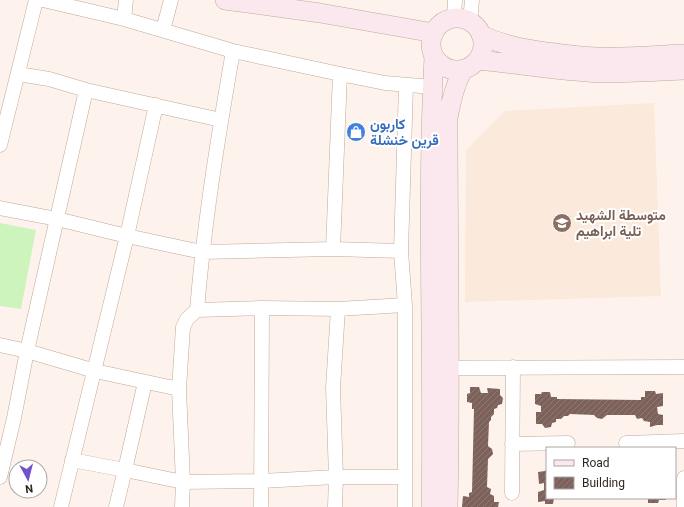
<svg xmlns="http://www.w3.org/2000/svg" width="684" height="507" font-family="Georgia,Vazirmatn,serif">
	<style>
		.built { fill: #fbe9db }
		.grass { fill: #cef4be }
		.building { fill: url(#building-hatch) }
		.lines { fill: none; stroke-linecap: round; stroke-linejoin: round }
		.street-casing { stroke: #c0a998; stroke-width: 15 }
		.secondary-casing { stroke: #c0a998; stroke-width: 20 }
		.street { stroke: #fff; stroke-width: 14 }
		.secondary { stroke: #fbe8ee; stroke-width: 19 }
		.labels { text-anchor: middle; stroke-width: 4; stroke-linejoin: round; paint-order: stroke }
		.shop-label { font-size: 14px; font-weight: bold; fill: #366cbe; stroke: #fff; text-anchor: start }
		.education-label { font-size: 14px; font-weight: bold; fill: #785e54; stroke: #fff; text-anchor: start }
	</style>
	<defs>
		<pattern id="building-hatch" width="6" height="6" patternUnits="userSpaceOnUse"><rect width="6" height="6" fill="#7c625a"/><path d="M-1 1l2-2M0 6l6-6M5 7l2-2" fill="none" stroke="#8d7972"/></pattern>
	</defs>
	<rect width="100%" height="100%" fill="#fdf3ec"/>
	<path class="built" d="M654,103L661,296L465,302L466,150L505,111Z"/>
	<path class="grass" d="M0,223L36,230L21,309L0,306Z"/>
	<path class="building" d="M470,387H479L481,393H488L487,388L500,389V395L503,398L502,404L498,405L497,408L494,409V414L491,417V420L489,422L488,446L492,449L493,454L488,459L487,487L491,489L490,494L494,496V502H499L498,507H462L463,496L469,497V493L472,492L474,409H472V403L467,402V394L470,393Z
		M645,391H655L656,394L663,393V406L657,407L658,414L663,415V425H657L650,427V422L644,421L642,418L637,419L635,415H607L602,419L597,418L594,415L570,414L568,416H564L561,419H556V422L552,423L551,427L545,428L542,424H536V412H541V406L535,404V394H541L542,392H550L551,397H557V399L641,400V397H645Z
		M547,468V498H554L553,504H545V501L538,502V492L544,490V483L539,484L538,472L545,471Z
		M648,498H666V500H659L658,503H648Z"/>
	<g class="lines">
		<defs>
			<path id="street" d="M43,0L124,19L233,51L340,74L385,83L433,87
				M454,18L455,0
				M124,19L126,0
				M470,22L472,0
				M163,30L171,0
				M233,51C218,137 204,223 197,310L262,308L338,309L405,305
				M18,74L49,79L86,90L221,120
				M0,145L36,0
				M0,208L57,219L127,236L202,252L333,249L401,251
				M333,249L340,74
				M0,345L27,351L95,371L179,389
				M450,368L684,367
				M626,443L684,441
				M512,444L568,443
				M72,460L125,470L145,382
				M0,477L14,418L27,351L86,90
				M512,493L513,367
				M61,507L127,236L156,105
				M116,507L125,470L183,482L261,481L336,477H405
				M182,507L183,482L179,389L183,327L187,319L197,310
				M261,507L262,308
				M335,507L336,477L333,388L338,309
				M405,507V305L401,251L406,85
				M684,507V478"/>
			<path id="secondary" d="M225,0L320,13L434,33
				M431 44a26 26 0 1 1 52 0a26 26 0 1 1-52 0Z
				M481,35C505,46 529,50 555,53C570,55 586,57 601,57C629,58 656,55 684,54
				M478,60C519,64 560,71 602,73C629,73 657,71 684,70
				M431,507C434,357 426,207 434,57
				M448,507C451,377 448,248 448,118C451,100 455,85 463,69"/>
		</defs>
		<use href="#street" class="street-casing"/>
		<use href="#secondary" class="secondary-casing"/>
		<use href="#street" class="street"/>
		<use href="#secondary" class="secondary"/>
	</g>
	<defs>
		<symbol id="shop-disc" viewBox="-11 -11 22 22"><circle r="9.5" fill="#3f7fe0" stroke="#fff"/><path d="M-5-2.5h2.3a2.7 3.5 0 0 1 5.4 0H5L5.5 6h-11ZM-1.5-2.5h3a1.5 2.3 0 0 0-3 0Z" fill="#fff"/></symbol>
		<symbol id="school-disc" viewBox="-11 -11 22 22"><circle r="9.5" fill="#8d6e63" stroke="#fff"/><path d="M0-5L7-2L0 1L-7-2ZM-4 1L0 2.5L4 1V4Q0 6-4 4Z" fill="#fff"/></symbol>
	</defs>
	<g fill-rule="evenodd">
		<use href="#shop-disc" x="345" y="121" width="22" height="22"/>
		<use href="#school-disc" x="551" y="212" width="22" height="22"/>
	</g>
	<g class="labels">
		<g class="shop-label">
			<text x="370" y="129">كاربون<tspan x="370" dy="16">قرين خنشلة</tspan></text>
		</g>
		<g class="education-label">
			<text x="576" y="220">متوسطة الشهيد<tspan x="576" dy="16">تلية ابراهيم</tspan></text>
		</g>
	</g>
	<rect x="546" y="447" width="130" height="52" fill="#ffffff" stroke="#aba7a5"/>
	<rect x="554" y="460" width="20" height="6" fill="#fbe8ee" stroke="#aba7a5"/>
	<text x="582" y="467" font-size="12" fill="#2d241d">Road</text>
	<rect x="554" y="477" width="20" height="12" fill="url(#building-hatch)" stroke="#aba7a5"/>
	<text x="582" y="487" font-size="12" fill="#2d241d">Building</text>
	<g transform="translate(28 479) rotate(173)"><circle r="19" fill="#ffffff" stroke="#aba7a5"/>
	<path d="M0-3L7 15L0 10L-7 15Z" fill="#7152cc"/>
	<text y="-6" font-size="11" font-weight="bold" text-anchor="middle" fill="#2d241d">N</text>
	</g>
</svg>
